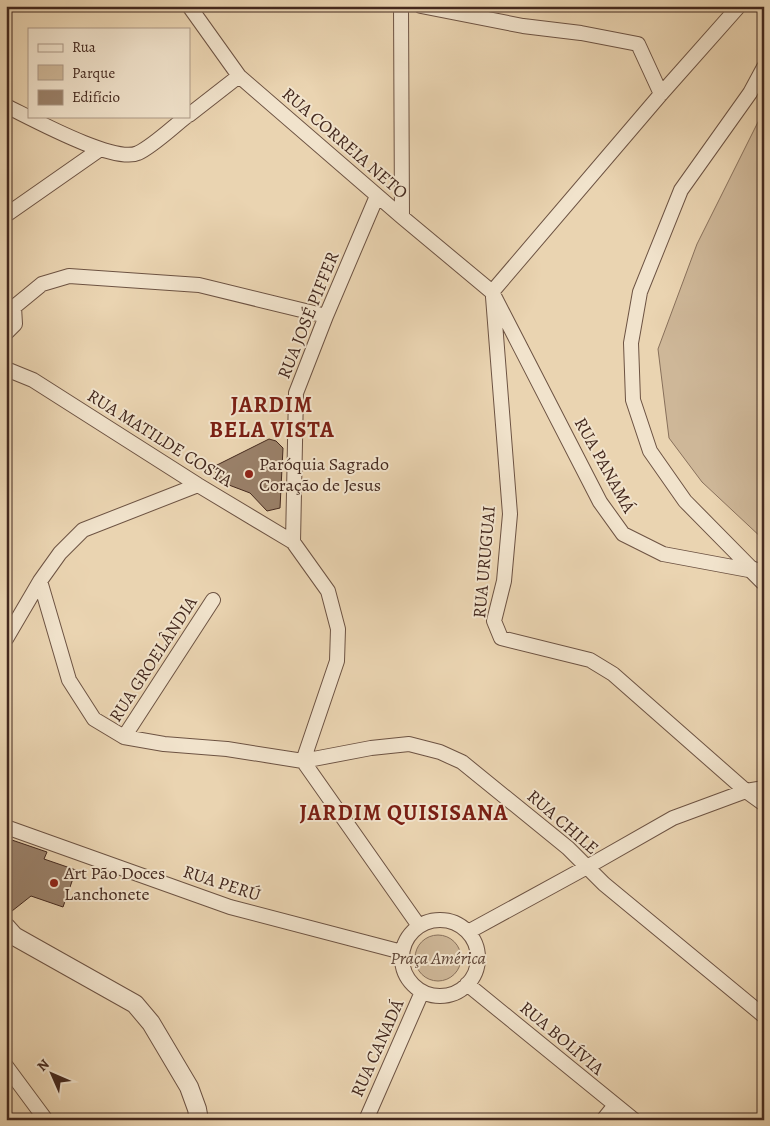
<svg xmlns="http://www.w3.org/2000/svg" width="770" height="1126" font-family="Alegreya,serif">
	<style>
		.green { fill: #ceb798; stroke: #88705b }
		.building { fill: #9a816a; stroke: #43281e }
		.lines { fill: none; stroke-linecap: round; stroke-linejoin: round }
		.minor-casing { stroke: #6d5343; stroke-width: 16 }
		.tertiary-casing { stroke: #6d5343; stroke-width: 20 }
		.minor { stroke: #f1e3cc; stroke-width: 14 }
		.tertiary { stroke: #f1e3cc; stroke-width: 18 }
		.poi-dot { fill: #8f2418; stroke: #f1e3cc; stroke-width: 2 }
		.labels { text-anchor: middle; stroke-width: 4; stroke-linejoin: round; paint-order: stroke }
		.street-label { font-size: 18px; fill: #43281e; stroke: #f1e3cc }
		.poi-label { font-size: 18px; fill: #43281e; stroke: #f1e3cc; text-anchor: start }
		.park-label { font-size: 18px; font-style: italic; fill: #5f4536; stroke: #f1e3cc }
		.district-label { font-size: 22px; font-weight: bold; letter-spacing: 1px; fill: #7a1f14; stroke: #f1e3cc }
	</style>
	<rect width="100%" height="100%" fill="#ead4b1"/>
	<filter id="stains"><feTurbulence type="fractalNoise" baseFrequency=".004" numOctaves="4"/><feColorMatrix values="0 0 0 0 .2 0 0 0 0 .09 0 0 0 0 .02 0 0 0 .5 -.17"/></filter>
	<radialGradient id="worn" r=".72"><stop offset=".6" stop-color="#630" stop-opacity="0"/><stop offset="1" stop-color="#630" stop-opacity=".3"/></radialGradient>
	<path class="green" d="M764,110V540L702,482L669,438L658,349L697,244Z
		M415 958a23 23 0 1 1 46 0a23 23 0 1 1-46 0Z"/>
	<path class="building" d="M269,439L276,441L283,448L280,508L267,511L250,493L221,482L213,467Z
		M6,838L47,852L44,859L76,870L63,907L31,896L12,911L6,903Z"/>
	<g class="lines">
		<defs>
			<path id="minor" d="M189,6L239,76L402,217L492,292L600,502L623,534L663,554L754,571
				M401,6L402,217
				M421,6L523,26L581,33L638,44L661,94
				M6,106C31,118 114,164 138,153C152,147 174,126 187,116
				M189,115L239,76
				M6,215L99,150
				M492,292L661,94L739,6
				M493,297L510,514L504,581L494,621L501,638L590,660L613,674L746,791L764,804
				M6,333L15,324L14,307L42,284L69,276L199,285L326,316
				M6,369L33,380L198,485L293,542L328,591L338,629L337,661L303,761L419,926
				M293,542L296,393L326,316L377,196
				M754,571L685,501L650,451L633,400L631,343L640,292L681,190L750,93L764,67
				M40,581L69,680L94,719L124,737L164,744L227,749L303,761L371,748L409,744L440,752L462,762L568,848L604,884L764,1016
				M6,639L40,581L60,553L83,530L198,485
				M124,737L213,600
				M6,827L230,907L402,952
				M402 958a38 38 0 1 1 76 0a38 38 0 1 1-76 0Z
				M468,932L587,867L673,818L746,791L764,788
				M467,984L634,1120
				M6,1066L46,1120
				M366,1120L422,992
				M603,1120L615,1105"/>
			<path id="tertiary" d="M754,571L764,581
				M6,927L14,936L135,1004L151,1023L189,1087L197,1109L199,1120"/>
		</defs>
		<use href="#minor" class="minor-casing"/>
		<use href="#tertiary" class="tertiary-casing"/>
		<use href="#minor" class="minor"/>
		<use href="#tertiary" class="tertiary"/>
	</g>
	<g class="poi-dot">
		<circle cx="249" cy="474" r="5"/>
		<circle cx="54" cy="883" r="5"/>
	</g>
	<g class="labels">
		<g class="street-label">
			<text transform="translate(345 143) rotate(41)" y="6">RUA CORREIA NETO</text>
			<text transform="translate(308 315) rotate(-68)" y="6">RUA JOSÉ PIFFER</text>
			<text transform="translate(160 438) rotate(32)" y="6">RUA MATILDE COSTA</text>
			<text transform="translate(605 465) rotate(61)" y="6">RUA PANAMÁ</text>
			<text transform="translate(484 562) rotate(-85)" y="6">RUA URUGUAI</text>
			<text transform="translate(153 659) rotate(-57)" y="6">RUA GROELÂNDIA</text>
			<text transform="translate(563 822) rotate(41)" y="6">RUA CHILE</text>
			<text transform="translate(222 883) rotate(18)" y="6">RUA PERÚ</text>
			<text transform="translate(562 1038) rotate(40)" y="6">RUA BOLÍVIA</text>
			<text transform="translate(377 1048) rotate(-66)" y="6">RUA CANADÁ</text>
		</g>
		<g class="poi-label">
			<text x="259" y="470">Paróquia Sagrado<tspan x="259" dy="21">Coração de Jesus</tspan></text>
			<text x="64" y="879">Art Pão Doces<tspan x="64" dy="21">Lanchonete</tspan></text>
		</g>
		<g class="park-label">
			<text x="438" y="964">Praça América</text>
		</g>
		<g class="district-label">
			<text x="272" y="412">JARDIM<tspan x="272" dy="25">BELA VISTA</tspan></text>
			<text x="404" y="820">JARDIM QUISISANA</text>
		</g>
	</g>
	<rect width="770" height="1126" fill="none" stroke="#ead4b1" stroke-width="25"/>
	<rect x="8" y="8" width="755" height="1111" fill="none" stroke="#43281e" stroke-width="2.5"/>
	<rect x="12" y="12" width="745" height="1101" fill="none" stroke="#43281e"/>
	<rect x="28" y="28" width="162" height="90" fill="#f1e3cc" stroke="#ab9886"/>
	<rect x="38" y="44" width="25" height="8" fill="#f1e3cc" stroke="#ab9886"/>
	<text x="72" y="52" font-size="15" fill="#43281e">Rua</text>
	<rect x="38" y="65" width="25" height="15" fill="#ceb798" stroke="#ab9886"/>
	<text x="72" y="78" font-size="15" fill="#43281e">Parque</text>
	<rect x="38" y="90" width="25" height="15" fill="#9a816a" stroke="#ab9886"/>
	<text x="72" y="102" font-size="15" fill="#43281e">Edifício</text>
	<g transform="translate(52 1074) rotate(315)" stroke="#f1e3cc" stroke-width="4" paint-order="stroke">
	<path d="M0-4L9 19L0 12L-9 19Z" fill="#43281e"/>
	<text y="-8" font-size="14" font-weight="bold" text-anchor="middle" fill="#43281e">N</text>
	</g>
	<rect width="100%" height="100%" filter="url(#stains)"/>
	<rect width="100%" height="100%" fill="url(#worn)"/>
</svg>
